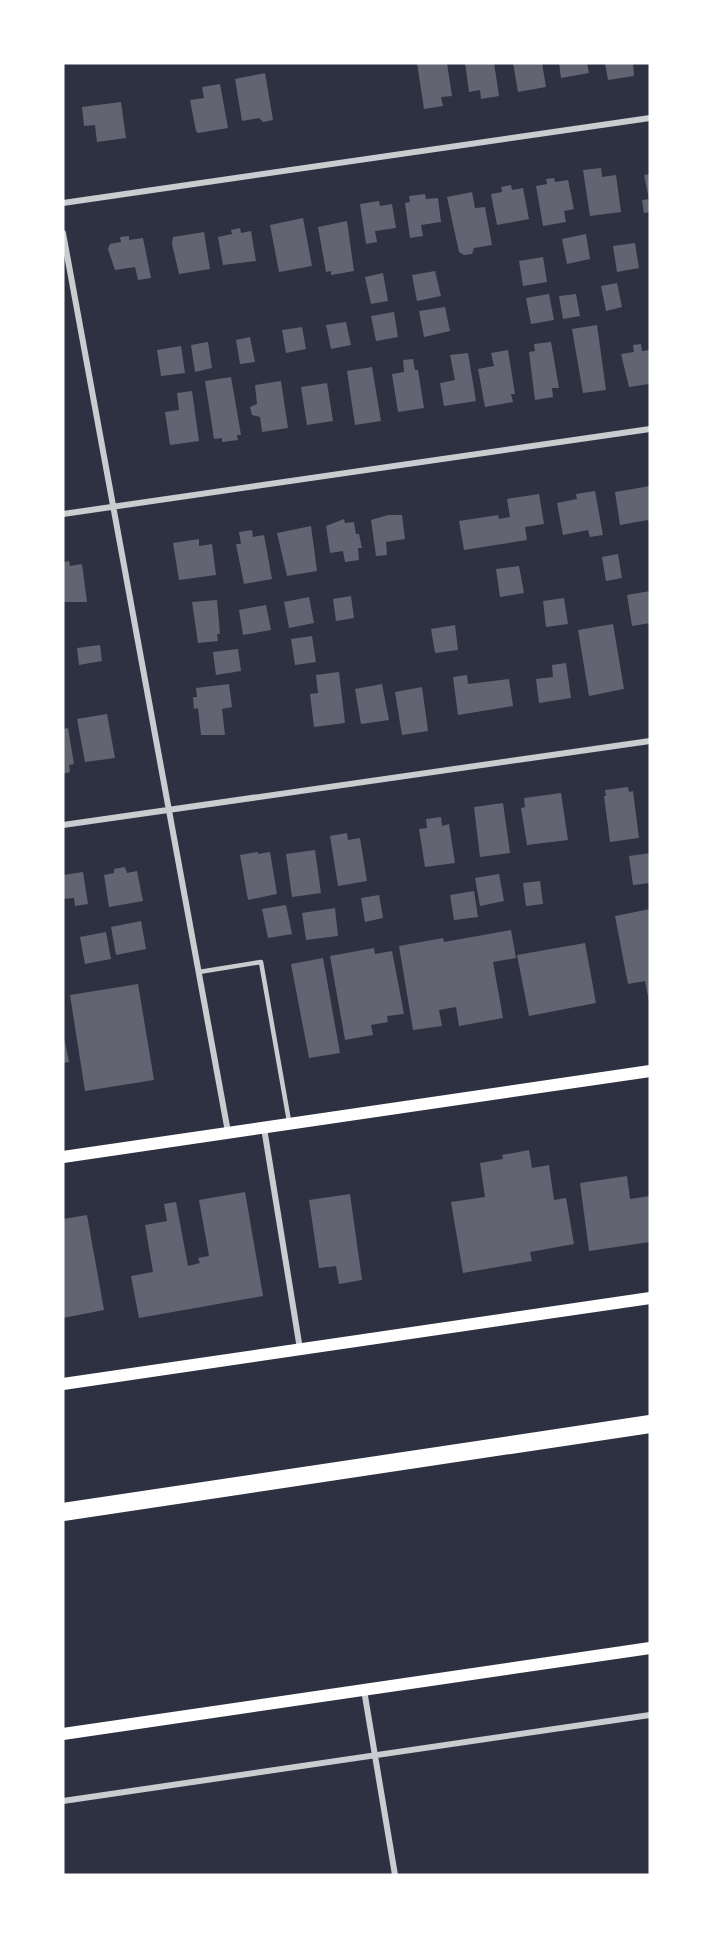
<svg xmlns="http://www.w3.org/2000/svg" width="713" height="1938" font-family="'Sofia Sans Condensed',sans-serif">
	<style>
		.building { fill: #626471 }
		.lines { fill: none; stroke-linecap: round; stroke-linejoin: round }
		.service { stroke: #caccd0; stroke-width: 4.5 }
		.minor { stroke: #caccd0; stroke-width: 6 }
		.secondary { stroke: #fff; stroke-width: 12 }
		.motorway { stroke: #fff; stroke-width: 18 }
	</style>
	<rect width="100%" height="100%" fill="#2d3142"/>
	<path class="building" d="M417,63H447L452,96L441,97L443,106L424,109Z
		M465,63H494L499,96L481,99L480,90L469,92Z
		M513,63H542L546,87L518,92Z
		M559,63H587L589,73L561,78Z
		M605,63H633L634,76L608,80Z
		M265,73L273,120L263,122L259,118L242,121L235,79Z
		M220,84L228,128L198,133L196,131L190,100L204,98L202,87Z
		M121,102L126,138L97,142L95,125L84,126L82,107Z
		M601,168L602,177L616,175L621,212L590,216L583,170Z
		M650,174V212L644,213L642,200L649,199L644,175Z
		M554,178L555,182L568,180L574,209L564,211L566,222L543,226L536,186L547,184L546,179Z
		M511,185L512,190L523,188L529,219L497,225L491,194L502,192L501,187Z
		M472,192L475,208L485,207L492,245L474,248L472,254L464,255L459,252L447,197Z
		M425,194L426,199L438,198L441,222L421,225L423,236L410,238L405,203L410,202L409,196Z
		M379,201L380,206L392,204L396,228L375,231L377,242L366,244L360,204Z
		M303,218L312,266L279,272L270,225Z
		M347,221L354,271L331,275V271L326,272L318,227Z
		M240,228L241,233L251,231L256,261L223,265L218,237L232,234L231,230Z
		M204,232L210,269L179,274L172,244L173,237Z
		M586,234L590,259L567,264L562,239Z
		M129,236V240L143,238L151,278L138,280L135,267L115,270L108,249L110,244L121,242L120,237Z
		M635,243L639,268L617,272L613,246Z
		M543,257L547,282L523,286L519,261Z
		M435,271L441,296L417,301L412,275Z
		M383,273L388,301L371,304L365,277Z
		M617,283L622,307L606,311L601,286Z
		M549,294L554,320L531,324L526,298Z
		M576,294L580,316L563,319L559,296Z
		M445,307L450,331L424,337L419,311Z
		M394,312L398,337L376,341L371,316Z
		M346,322L351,345L331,349L326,325Z
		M597,325L606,390L583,393L572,329Z
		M302,327L306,349L286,353L282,330Z
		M250,337L255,362L240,364L236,340Z
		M208,342L212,368L195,372L191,345Z
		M551,342L559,388H552L553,397L535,400L529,352L535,351L534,344Z
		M641,344L642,351L650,350L649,384L629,387L621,354L634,352L633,345Z
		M181,346L185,373L161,376L157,350Z
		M508,350L515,394H511L513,402L485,407L478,369L494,366L491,353Z
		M468,353L476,401L444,406L440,383L455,380L450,355Z
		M413,359L415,370H418L424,408L398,412L392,374L404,372L403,360Z
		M372,367L381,421L355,425L347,371Z
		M231,377L241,435H237L238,440L222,442V438L214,439L205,381Z
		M281,381L288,428L262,432L260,417L252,415L250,407L257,404L255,385Z
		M327,383L333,421L307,425L301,387Z
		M192,391L199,441L170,445L165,412L179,410L177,393Z
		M650,486V525L648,520L620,525L615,492Z
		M595,491L603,535L590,537L588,530L563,535L557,503L577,499L576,494Z
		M539,494L544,524L525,527L527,540L464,550L459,521L498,515L499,519L510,517L507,499Z
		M388,515H402L405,539L386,542L387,555L376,556L371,520Z
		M344,519L345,523L354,522L356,534H359L362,548H358L359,560L345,562L343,551L330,553L326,526Z
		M311,526L317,571L287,576L277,533Z
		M252,530L253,537L264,535L272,579L244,584L236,544H241L239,532Z
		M199,539V546L212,544L216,575L179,580L173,543Z
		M618,554L622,578L606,581L602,557Z
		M69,561L70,566L82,564L87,602H63V562Z
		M519,566L524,593L500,597L496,569Z
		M650,591V623L632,626L627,595Z
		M351,596L354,618L336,621L333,599Z
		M309,597L314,623L289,628L284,602Z
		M564,598L568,624L546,627L543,601Z
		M217,600L220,634H217L218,641L198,643L192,602Z
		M266,605L271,630L243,635L239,610Z
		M613,624L624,689L589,696L578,630Z
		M455,625L458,650L435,653L431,629Z
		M312,636L316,662L295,665L291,639Z
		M100,645L102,661L79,665L77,648Z
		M238,649L241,671L216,675L213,652Z
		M566,663L571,698L539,703L536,679L553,677L552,665Z
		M339,672L345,723L314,727L310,694L318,693L316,675Z
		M467,675L468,684L509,679L513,706L458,715L453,677Z
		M229,684L232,707L222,709L225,735H201L198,708L194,709L193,697H197L196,688Z
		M382,684L389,720L361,724L355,689Z
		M422,687L428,731L402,735L395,692Z
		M107,714L115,758L85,762L77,719Z
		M68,728L74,764L69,765L70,772L63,774V729Z
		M628,787L629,792L633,791L639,838L610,842L604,796H606L605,790Z
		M561,793L568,840L527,845L521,808L525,807L524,798Z
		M503,803L510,853L480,857L474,807Z
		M441,817L442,826L449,824L455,863L425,867L419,829L427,828L426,819Z
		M347,833L348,840L360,838L367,881L338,886L330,836Z
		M315,850L321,893L292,897L286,854Z
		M258,852V854L270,852L277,894L248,900L240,855Z
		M650,853V883L633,885L629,856Z
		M125,867L127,873L137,871L143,901L109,907L104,875L114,873V869Z
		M83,872L88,904L75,906L74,898L63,899V875Z
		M499,874L504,901L480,906L475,878Z
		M540,881L543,904L526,906L523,883Z
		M474,891L478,917L454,920L450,895Z
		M379,895L383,918L365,922L361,898Z
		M286,905L292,934L268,938L262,909Z
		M335,908L338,936L306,940L302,913Z
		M650,909V1002H649L645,981L628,984L615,916Z
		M141,921L146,949L116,955L111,927Z
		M511,930L516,958L493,962L503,1018L459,1026L456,1007L439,1010L442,1026L413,1030L399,946L443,938L444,942Z
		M106,932L111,959L85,964L80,937Z
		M585,943L596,1003L529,1016L517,955Z
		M374,948L375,954L392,951L404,1014L387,1016L388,1022L371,1025L373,1035L345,1040L330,956Z
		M323,958L340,1053L309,1058L291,964Z
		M138,984L154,1080L85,1091L70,995Z
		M63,1033L69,1062L63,1063Z
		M529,1150L532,1168L549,1165L554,1200L566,1198L574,1244L530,1252L532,1261L463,1273L451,1202L485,1197L480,1163L503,1159L502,1155Z
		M627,1176L630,1199L650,1196V1242L589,1251L580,1183Z
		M245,1192L263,1296L139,1318L131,1276L153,1272L145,1225L167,1221L164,1204L176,1202L188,1266L200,1263L198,1258L209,1256L199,1200Z
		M350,1194L362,1280L339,1284L336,1266L319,1268L309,1200Z
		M87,1215L104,1310L63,1318V1219Z"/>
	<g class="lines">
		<path class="service" d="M199,972L261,962L289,1121"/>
		<path class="minor" d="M63,203L650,118
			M63,233L228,1132
			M63,514L650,429
			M63,825L650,741
			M264,1128L300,1349
			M364,1690L395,1875
			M63,1801L650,1715"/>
		<path class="secondary" d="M63,1157L650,1071
			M63,1384L650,1298
			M63,1734L650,1648"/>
		<path class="motorway" d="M63,1512L650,1424"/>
	</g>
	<rect width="713" height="1938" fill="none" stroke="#ffffff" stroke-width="129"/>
</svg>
